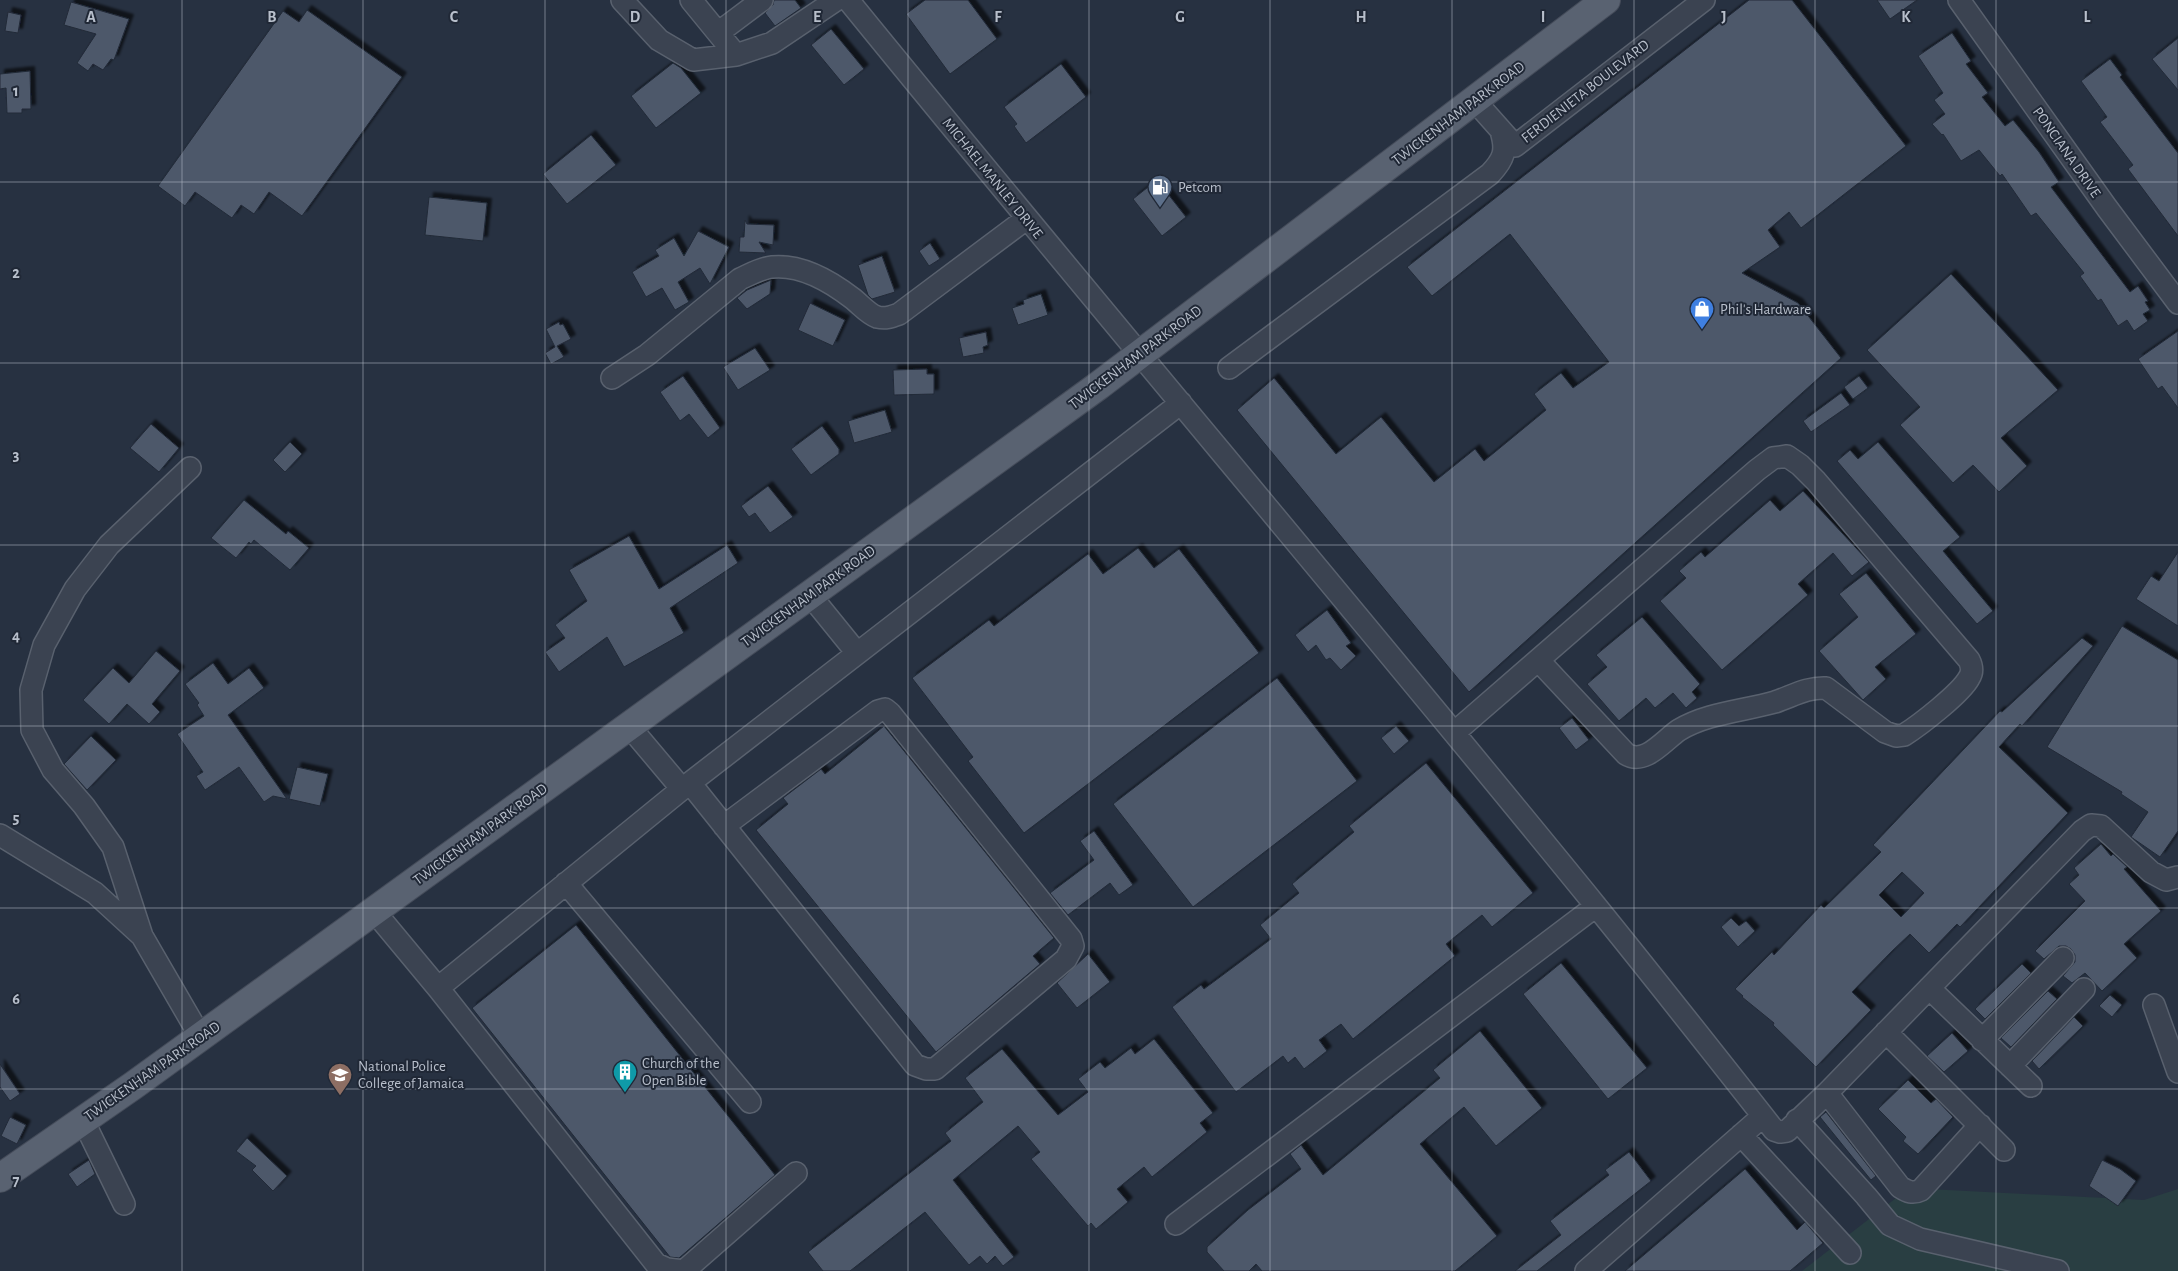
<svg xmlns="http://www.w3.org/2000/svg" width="2178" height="1271" font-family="'Alegreya Sans',sans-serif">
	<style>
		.green { fill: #293e42 }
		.building { fill: #4d586a; stroke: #222a38; fill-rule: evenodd; filter: url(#shadow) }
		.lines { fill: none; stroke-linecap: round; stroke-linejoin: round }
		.minor-casing { stroke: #59616e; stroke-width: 24 }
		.major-casing { stroke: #454c5a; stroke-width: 30 }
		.minor { stroke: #3b4351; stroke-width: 21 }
		.major { stroke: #596271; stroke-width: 28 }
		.grid { fill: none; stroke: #b8bfcb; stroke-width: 1; stroke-opacity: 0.55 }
		.labels { text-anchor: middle; stroke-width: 4; stroke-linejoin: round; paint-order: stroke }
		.street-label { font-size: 15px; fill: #b8bfcb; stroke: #202836 }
		.poi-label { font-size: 15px; fill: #b8bfcb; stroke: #202836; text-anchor: start }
		.grid-label { font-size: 16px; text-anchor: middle; font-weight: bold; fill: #b8bfcb; stroke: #202836; stroke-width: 4; stroke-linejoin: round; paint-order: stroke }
	</style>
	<defs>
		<filter id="shadow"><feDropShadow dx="4.5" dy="-4.5" stdDeviation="1" flood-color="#0009"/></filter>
	</defs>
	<rect width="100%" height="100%" fill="#273141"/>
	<path class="green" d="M1909,1188L2144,1200L2178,1189V1271H1802Z"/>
	<path class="building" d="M774,0H795L801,8L775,26L765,13L773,5Z
		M925,0H968L997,39L950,74L906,14Z
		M1749,0H1792L1906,146L1801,228L1789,212L1768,230L1780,247L1742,273L1798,303L1841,358L1469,692L1237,410L1274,378L1336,454L1381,417L1434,482L1475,449L1484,461L1546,410L1534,394L1561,373L1573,388L1609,362L1510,234L1432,296L1407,267Z
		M1877,0H1917L1890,19Z
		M71,2L129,19L114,60L111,59L103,70L93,64L88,71L77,63L96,34L64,25Z
		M307,10L402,77L302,216L269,192L254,214L241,205L232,218L195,192L185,206L158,186L283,11L299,22Z
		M8,12L21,15L18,33L5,31Z
		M831,29L864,69L844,85L811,45Z
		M1952,33L1971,61L1966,64L1988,93L1982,97L2005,126L2013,120L2039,152L2059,182L2051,187L2130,292L2138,286L2148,301L2145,302L2150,310L2143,314L2148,321L2134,331L2127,320L2118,326L2101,299L2098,301L2080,276L2084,273L2036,213L2031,216L2002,174L2000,176L1979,150L1961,161L1943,134L1942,135L1932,124L1945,114L1934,100L1943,93L1918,56Z
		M2178,38V90L2152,59Z
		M2110,59L2122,75L2120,77L2178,153V236L2128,169L2133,165L2100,122L2107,117L2081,81Z
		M673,63L681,68L701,93L656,128L631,96Z
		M1061,64L1086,97L1026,143L1014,126L1017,124L1004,107Z
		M30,71L31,109H22V113H7L6,88L0,89V74Z
		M591,135L616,165L567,204L543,174Z
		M1157,180L1186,217L1162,236L1133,199Z
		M429,197L487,203L483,241L425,235Z
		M745,220L747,224L774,225L773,245L759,242L766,253L739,252L740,237H744Z
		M698,231L729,247L710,284L700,268L678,282L689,302L675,310L662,288L646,297L632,272L659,256L655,250L674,238L684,256Z
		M930,243L940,259L929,266L919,251Z
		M882,256L895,292L872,299L868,295L858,265Z
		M1951,274L2058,390L2001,438L2027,466L1999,492L1973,465L1953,483L1900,425L1920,407L1867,350Z
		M771,280L770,294L747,309L737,298L747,290Z
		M1041,294L1048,315L1018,325L1012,308L1024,304L1023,300Z
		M810,303L845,320L833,346L798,330Z
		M559,322L560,325L563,324L571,339L557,346L564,357L551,364L545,353L555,347L546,329Z
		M2178,331V408L2162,386L2158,389L2138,359Z
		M986,332L988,345L983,347L984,353L963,357L959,338Z
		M755,348L770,370L738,390L723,367Z
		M927,369V374H934V394L894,395L893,370Z
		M683,376L720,428L708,438L689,414L680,421L660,392Z
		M1859,376L1868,388L1853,399L1844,387Z
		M1841,393L1850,405L1811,432L1803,421Z
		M885,410L892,432L854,443L848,421Z
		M151,424L179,448L159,472L130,448Z
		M822,426L839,449V454L811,475L791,449Z
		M290,442L302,454L285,472L273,460Z
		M1878,442L1960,537L1943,551L1993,611L1977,624L1837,461L1850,450L1858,459Z
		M768,486L793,517L770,533L755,513L749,517L741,506Z
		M1803,491L1869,562L1852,576L1833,553L1798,584L1808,595L1722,670L1660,601L1686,578L1679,571L1701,552L1705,557L1770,500L1780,511Z
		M244,500L286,534L288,531L309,548L290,570L254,540L251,544L249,542L236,558L211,538Z
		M629,536L659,589L727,545L738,563L670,608L684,633L624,667L607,637L559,672L545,652L565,638L555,625L587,601L569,570Z
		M1138,548L1154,568L1179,549L1259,653L1024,833L968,761L973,757L912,678L989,620L994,626L1088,554L1103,574Z
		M2178,552V626L2136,599L2151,576L2159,581Z
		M1866,573L1916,634L1875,667L1886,679L1863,700L1819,651L1858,617L1839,594Z
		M1327,610L1351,643L1346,646L1356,656L1341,670L1330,658L1326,660L1316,645L1308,652L1295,635Z
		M1642,617L1700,684L1692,692L1697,698L1686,708L1673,693L1655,708L1646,698L1619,721L1587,684L1607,667L1596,655Z
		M2122,626L2178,660V831L2160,857L2131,837L2148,812L2121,794L2122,792L2047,747Z
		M2082,638L2093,646L2022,726L2020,724L1999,747L2068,813L1960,927L1957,924L1929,953L1910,934L1892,951L1852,992L1871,1010L1816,1067L1773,1025L1774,1023L1742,997L1743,996L1735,989L1772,952L1774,955L1821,905L1824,908L1881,852L1873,845L2000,711L2002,712ZM1902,872L1924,893L1901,917L1879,895Z
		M156,651L180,671L152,704L160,712L149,724L127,704L109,724L83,700L113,668L129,683Z
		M213,663L228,684L249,668L264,688L228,715L287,799L273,796L264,802L239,767L205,790L196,776L203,772L177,734L204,716L197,705L199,703L185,684Z
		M1277,678L1357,781L1193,907L1113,804Z
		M1572,718L1589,740L1576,750L1559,728Z
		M884,726L1054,938L1033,956L1040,964L936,1052L756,830L788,804L783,798L821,769L825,774Z
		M1396,726L1409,741L1394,754L1381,738Z
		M91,736L116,760L87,790L64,764Z
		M1426,763L1533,893L1492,927L1482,915L1446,944L1455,956L1353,1039L1341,1024L1319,1040L1327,1051L1304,1069L1295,1057L1288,1063L1283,1056L1236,1092L1172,1007L1201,985L1204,989L1271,939L1260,925L1299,893L1292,884L1354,832L1349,826Z
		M297,767L328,774L320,806L289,799Z
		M1094,831L1133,885L1119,895L1110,883L1068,915L1050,893L1094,860L1080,841Z
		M2101,844L2111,856L2113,854L2127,867L2124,869L2161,911L2124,944L2137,958L2102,991L2085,973L2072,983L2063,976L2075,962V955L2071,949L2066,946H2059L2044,959L2035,951L2085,901L2069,884L2079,875L2074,868Z
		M1731,918L1739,926L1746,921L1755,931L1738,947L1721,927Z
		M576,925L775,1175L679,1258L670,1257L472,1008Z
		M1088,954L1110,982L1077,1008L1057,983Z
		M1561,963L1647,1068L1608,1099L1523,994Z
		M2022,964L2031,973L1985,1019L1975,1009Z
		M2048,991L2057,999L2011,1047L2001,1038Z
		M2110,995L2122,1005L2112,1017L2099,1006Z
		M2074,1017L2083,1026L2039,1069L2032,1061Z
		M1480,1031L1542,1108L1496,1146L1464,1107L1420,1144L1497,1236L1455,1271H1262L1256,1264L1249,1271H1224L1207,1252V1247L1248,1210L1301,1169L1290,1154L1301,1145L1323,1175L1440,1078L1433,1070Z
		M1952,1033L1968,1051L1944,1072L1927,1056Z
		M1154,1039L1213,1113L1200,1123L1207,1132L1152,1177L1144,1167L1117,1189L1128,1202L1096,1229L1091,1223L1088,1226L1031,1159L1040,1152L1018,1126L953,1180L1014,1257L1003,1266L995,1256L987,1264L980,1256L969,1265L925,1212L850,1271H823L808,1252L951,1141L945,1133L983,1102L965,1078L1002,1049L1058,1115L1088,1092L1078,1079L1100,1062L1105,1068L1131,1048L1135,1054Z
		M0,1064L20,1094L10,1101L0,1087Z
		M1908,1080L1931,1103L1936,1099L1953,1117L1918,1154L1903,1141L1906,1137L1878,1109Z
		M1826,1112L1876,1176L1871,1180L1820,1117Z
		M10,1117L26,1125L17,1144L1,1136Z
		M247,1138L287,1176L273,1191L252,1170L256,1166L236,1151Z
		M1629,1152L1651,1181L1537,1271H1515L1561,1235L1550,1221L1609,1175L1605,1170Z
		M89,1160L95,1174L77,1187L68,1174Z
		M2102,1160L2120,1169L2136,1181L2118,1206L2089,1186Z
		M1745,1169L1797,1230L1805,1222L1823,1243L1790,1271H1625Z"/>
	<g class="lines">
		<defs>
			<path id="minor" d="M622,0L659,40L693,60L736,55L772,43L836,0
				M691,0L736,55
				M848,0C1095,304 1349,602 1596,906C1656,980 1715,1055 1774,1130L1780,1132L1787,1131L1827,1093L2082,831L2091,825L2101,826L2151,872L2166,880L2178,877
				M1959,0L2107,208L2178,303
				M718,33L762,0
				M1475,101L1515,146L1704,0
				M1229,368L1490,174C1504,159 1507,151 1501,131
				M612,378L647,355L740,279C749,275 761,268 772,267C802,264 830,281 852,298C860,304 868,314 877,317C886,319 891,317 899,314L1026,219
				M810,595L857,653
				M629,726L682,789
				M1454,733L1757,470L1773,458L1787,456L1800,465L1816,481L1969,660C1972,666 1973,672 1969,678C1961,693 1920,725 1904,735L1896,736L1885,732L1826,688C1807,687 1793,696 1775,702C1743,711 1707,713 1679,730C1664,740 1645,766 1626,754L1538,660
				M690,783L915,1065L926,1069H935L1066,959L1073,946L1071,939L890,713L885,709L878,711L724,826
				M0,835L95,893L142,936L200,1036
				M566,883L750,1102
				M374,911L438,988L682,789L1181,403
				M142,936L113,847L84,806L53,770L32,730L31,690L44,645L75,589L109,545L190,468
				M438,988L656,1264L667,1269L684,1271L796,1173
				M1929,988L2031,1086
				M2154,1005L2178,1072
				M1886,1032L2004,1150
				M1982,1040L2063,958
				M2010,1066L2084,989
				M1827,1093L1900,1187C1908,1192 1913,1194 1921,1190L1980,1125
				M83,1120L124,1204
				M1797,1120L1866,1196L1890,1225L1920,1239L2058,1271
				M1741,1135L1850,1253
				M1176,1224L1596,906
				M1586,1271L1763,1116"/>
			<path id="major" d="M0,1178L134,1085L1098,386L1606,0"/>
		</defs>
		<use href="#minor" class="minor-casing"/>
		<use href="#major" class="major-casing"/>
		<use href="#minor" class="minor"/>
		<use href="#major" class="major"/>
	</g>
	<path class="grid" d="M182,0V1271M363,0V1271M545,0V1271M726,0V1271M908,0V1271M1089,0V1271M1270,0V1271M1452,0V1271M1634,0V1271M1815,0V1271M1996,0V1271M0,182H2178M0,363H2178M0,545H2178M0,726H2178M0,908H2178M0,1089H2178"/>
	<defs>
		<symbol id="fuel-pin" viewBox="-11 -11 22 30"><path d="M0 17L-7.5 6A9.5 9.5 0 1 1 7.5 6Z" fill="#5c6f8a" stroke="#202836"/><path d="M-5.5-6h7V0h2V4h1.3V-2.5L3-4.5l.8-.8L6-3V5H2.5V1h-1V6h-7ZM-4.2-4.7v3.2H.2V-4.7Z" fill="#fff"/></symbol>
		<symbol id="shop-pin" viewBox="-11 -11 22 30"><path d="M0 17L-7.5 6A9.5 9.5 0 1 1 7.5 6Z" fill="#3f7fe0" stroke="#202836"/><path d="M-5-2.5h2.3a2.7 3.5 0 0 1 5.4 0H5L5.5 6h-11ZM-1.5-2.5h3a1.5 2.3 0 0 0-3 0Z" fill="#fff"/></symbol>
		<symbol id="building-pin" viewBox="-11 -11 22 30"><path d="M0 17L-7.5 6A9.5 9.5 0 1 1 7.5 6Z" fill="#0f9aa8" stroke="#202836"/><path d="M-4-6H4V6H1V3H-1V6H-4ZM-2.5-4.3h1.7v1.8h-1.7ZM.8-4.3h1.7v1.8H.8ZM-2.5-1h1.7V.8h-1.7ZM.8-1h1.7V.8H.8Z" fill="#fff"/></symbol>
		<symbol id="university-pin" viewBox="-11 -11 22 30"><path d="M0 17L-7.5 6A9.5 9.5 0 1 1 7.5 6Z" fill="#8d6e63" stroke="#202836"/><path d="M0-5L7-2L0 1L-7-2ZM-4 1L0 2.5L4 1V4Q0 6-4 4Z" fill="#fff"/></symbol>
	</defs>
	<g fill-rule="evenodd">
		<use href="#fuel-pin" x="1146" y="173" width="28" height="38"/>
		<use href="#shop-pin" x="1688" y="295" width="28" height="38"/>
		<use href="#building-pin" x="611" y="1058" width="28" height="38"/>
		<use href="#university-pin" x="326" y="1061" width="28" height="38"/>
	</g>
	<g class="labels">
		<g class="street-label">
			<text transform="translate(1585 91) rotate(-38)" y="5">FERDIENIETA BOULEVARD</text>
			<text transform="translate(1458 113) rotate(-37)" y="5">TWICKENHAM PARK ROAD</text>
			<text transform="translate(2067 152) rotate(55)" y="5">PONCIANA DRIVE</text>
			<text transform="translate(993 178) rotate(51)" y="5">MICHAEL MANLEY DRIVE</text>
			<text transform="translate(1135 357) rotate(-37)" y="5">TWICKENHAM PARK ROAD</text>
			<text transform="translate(808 596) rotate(-36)" y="5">TWICKENHAM PARK ROAD</text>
			<text transform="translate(480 834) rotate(-36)" y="5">TWICKENHAM PARK ROAD</text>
			<text transform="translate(152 1071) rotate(-35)" y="5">TWICKENHAM PARK ROAD</text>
		</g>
		<g class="poi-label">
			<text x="1178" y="192">Petcom</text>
			<text x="1720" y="314">Phil's Hardware</text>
			<text x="642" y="1068">Church of the<tspan x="642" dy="17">Open Bible</tspan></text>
			<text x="358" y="1071">National Police<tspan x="358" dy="17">College of Jamaica</tspan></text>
		</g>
	</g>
	<g class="grid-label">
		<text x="91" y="22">A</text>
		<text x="272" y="22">B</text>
		<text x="454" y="22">C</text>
		<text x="635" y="22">D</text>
		<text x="817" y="22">E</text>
		<text x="998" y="22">F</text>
		<text x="1180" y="22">G</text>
		<text x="1361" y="22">H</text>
		<text x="1543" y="22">I</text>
		<text x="1724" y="22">J</text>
		<text x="1906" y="22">K</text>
		<text x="2087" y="22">L</text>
		<text x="16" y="96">1</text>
		<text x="16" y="278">2</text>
		<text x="16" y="460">3</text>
		<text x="16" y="641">4</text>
		<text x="16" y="823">5</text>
		<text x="16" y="1004">6</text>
		<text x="16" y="1186">7</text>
	</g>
</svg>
